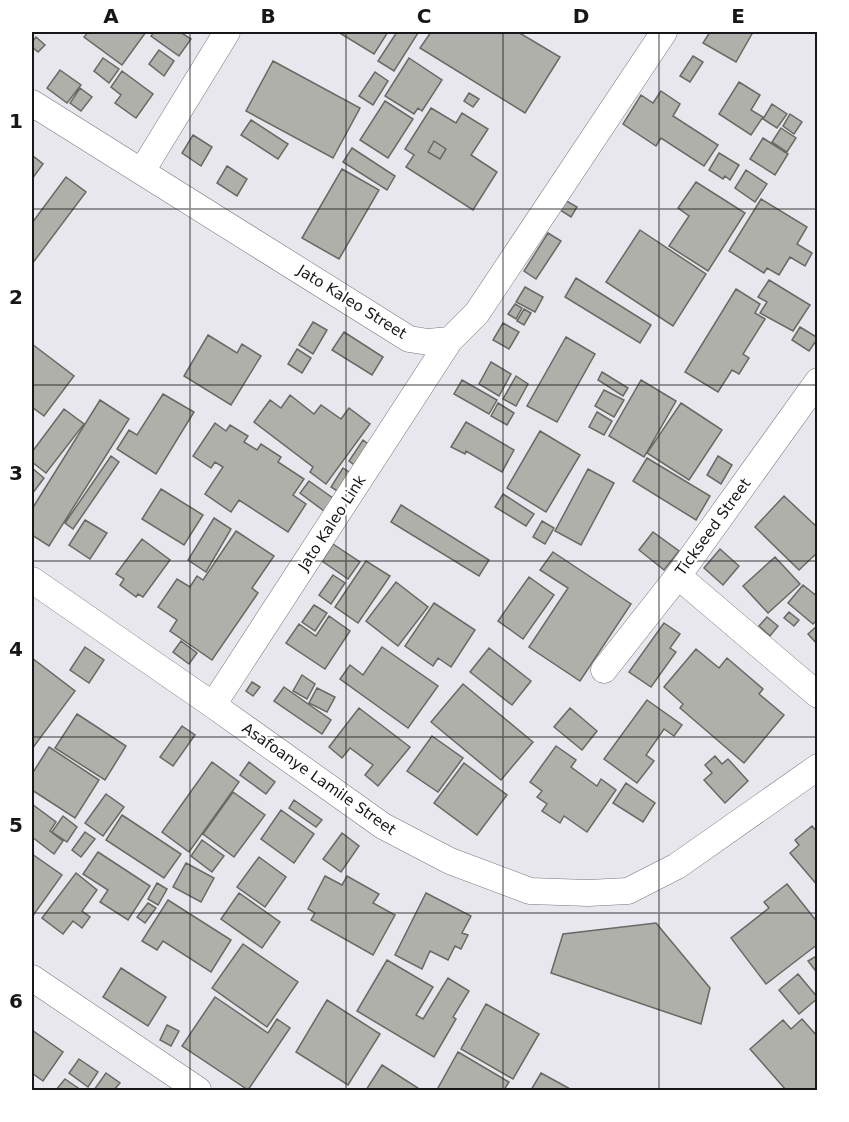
<svg xmlns="http://www.w3.org/2000/svg" width="849" height="1122" font-family="'DejaVu Sans',sans-serif">
	<style>
		.building { fill: #afb0a9; stroke: #696963; stroke-width: 1.5; fill-rule: evenodd }
		.lines { fill: none; stroke-linecap: round; stroke-linejoin: round }
		.minor-casing { stroke: #78777d; stroke-width: 27 }
		.minor { stroke: #fff; stroke-width: 26 }
		.grid { fill: none; stroke: #171619; stroke-width: 1.5; stroke-opacity: 0.55 }
		.labels { text-anchor: middle; stroke-width: 4.5; stroke-linejoin: round; paint-order: stroke }
		.street-label { font-size: 15px; fill: #171619; stroke: #fff }
		.neatline { fill: none; stroke: #171619; stroke-width: 2 }
		.grid-label { font-size: 20px; text-anchor: middle; font-weight: bold; fill: #171619 }
	</style>
	<rect width="100%" height="100%" fill="#e8e7ee"/>
	<path class="building" d="M88,32H146L122,65L84,37Z
		M154,32H180L191,39L179,56L151,36Z
		M338,32H388L374,54Z
		M397,32L418,33L394,71L378,61Z
		M431,32H518L560,57L525,113L420,48Z
		M710,32H753L736,62L703,43Z
		M36,37L45,45L38,52L32,47V42Z
		M159,50L174,61L164,76L149,64Z
		M693,56L703,62L690,82L680,76Z
		M103,58L119,69L109,83L94,71Z
		M409,58L442,80L422,111L418,108L414,114L385,96Z
		M273,61L360,108L333,158L246,111Z
		M60,70L81,85L67,103L47,88Z
		M122,71L153,94L136,118L115,103L121,95L111,87Z
		M375,72L388,81L373,105L359,96Z
		M739,82L760,95L751,110L763,117L751,135L719,114Z
		M80,88L92,97L81,111L70,103Z
		M661,91L680,104L673,116L718,145L704,166L661,138L656,146L623,124L641,95L653,103Z
		M469,93L479,99L473,107L464,101Z
		M385,101L413,119L388,158L360,140Z
		M772,104L787,114L777,128L763,119Z
		M431,108L456,123L462,113L488,129L471,155L497,172L473,210L406,167L414,155L405,149ZM434,141L446,149L440,159L428,152Z
		M790,114L802,122L794,134L783,126Z
		M251,120L288,144L278,159L241,135Z
		M781,128L796,138L787,152L772,142Z
		M193,135L212,147L201,166L182,153Z
		M763,138L788,154L775,175L750,159Z
		M434,141L446,149L440,159L428,152Z
		M352,148L395,176L387,190L343,162Z
		M719,153L739,165L730,180L725,176L723,179L709,170Z
		M32,155L43,164L32,179Z
		M227,166L247,179L237,196L217,183Z
		M342,169L379,190L339,259L302,238Z
		M746,170L767,184L755,202L735,188Z
		M66,177L86,192L32,264V223Z
		M696,182L745,213L708,271L669,246L689,216L678,208Z
		M563,199L577,207L571,217L557,208Z
		M761,199L807,227L797,244L812,253L805,266L790,257L779,275L767,268L764,273L729,251Z
		M640,230L706,274L673,326L606,282Z
		M548,233L561,241L536,279L524,271Z
		M576,278L651,325L640,343L565,297Z
		M769,280L810,305L793,331L760,313L767,302L758,297Z
		M525,287L543,297L535,312L516,302Z
		M736,289L760,304L755,313L765,319L743,354L749,358L739,374L732,370L718,392L685,372Z
		M515,304L522,308L516,319L508,314Z
		M524,309L531,313L524,325L517,321Z
		M313,322L327,330L313,354L299,345Z
		M503,323L519,332L509,349L493,340Z
		M800,327L818,338L809,351L792,340Z
		M344,332L383,357L372,375L332,350Z
		M208,335L237,353L242,344L261,356L231,405L184,376Z
		M566,337L595,354L557,422L527,406Z
		M32,344L74,376L44,416L32,407Z
		M297,349L311,358L302,373L288,364Z
		M491,362L511,374L499,396L479,384Z
		M602,372L628,388L623,396L598,380Z
		M516,376L528,384L516,406L503,399Z
		M462,380L497,400L489,414L454,394Z
		M641,380L676,401L644,457L609,436Z
		M604,390L624,400L614,417L595,406Z
		M163,394L194,412L156,474L117,449L129,430L137,435Z
		M290,395L314,414L321,405L341,419L349,408L370,424L326,484L310,472L313,467L254,422L270,400L281,408Z
		M100,400L129,419L49,546L32,535V509Z
		M498,403L514,413L507,425L491,416Z
		M681,403L722,430L689,480L647,453Z
		M64,409L84,424L46,473L32,462V452Z
		M597,412L612,421L604,435L589,427Z
		M466,422L514,450L502,472L466,451L465,454L451,447Z
		M215,423L226,431L230,425L248,436L244,442L257,450L261,444L281,457L278,462L304,479L293,495L306,504L288,532L239,500L231,512L205,494L223,467L215,462L211,468L193,456Z
		M540,431L580,455L546,512L507,488Z
		M363,440L371,446L357,467L349,461Z
		M111,456L119,462L73,529L65,523Z
		M718,456L732,465L721,484L707,475Z
		M647,458L710,496L696,520L633,481Z
		M32,468L44,478L32,494Z
		M343,468L355,476L342,494L331,487Z
		M588,469L614,483L581,545L555,531Z
		M309,481L337,501L328,514L300,493Z
		M161,489L203,515L184,545L142,519Z
		M503,494L534,514L526,526L495,507Z
		M784,496L818,528V552L799,570L755,527Z
		M401,505L489,560L479,576L391,522Z
		M214,518L231,529L206,572L188,560Z
		M85,520L107,533L90,559L69,545Z
		M542,521L554,528L545,544L533,537Z
		M236,531L274,556L252,588L258,593L212,660L170,631L177,620L158,607L177,579L190,587L197,576L203,580Z
		M653,532L679,551L664,570L639,550Z
		M142,539L170,560L143,597L138,594L136,597L120,585L124,579L116,574Z
		M333,544L360,562L348,579L322,561Z
		M720,549L739,566L723,585L704,568Z
		M553,552L631,604L580,681L529,647L568,588L540,570Z
		M775,557L800,584L768,613L743,586Z
		M366,561L390,576L358,623L335,607Z
		M333,575L345,583L331,604L319,595Z
		M529,577L554,595L523,639L498,621Z
		M396,582L428,607L398,646L366,621Z
		M803,585L818,597V619L813,624L788,603Z
		M434,603L475,630L451,667L438,658L433,666L405,646Z
		M314,605L327,613L315,631L302,622Z
		M789,612L799,620L794,626L784,618Z
		M329,616L350,631L325,669L286,643L299,624L316,636Z
		M767,617L778,626L770,636L759,626Z
		M664,623L680,634L670,648L676,652L651,687L629,672Z
		M818,625V645L808,634Z
		M181,641L197,653L189,664L173,652Z
		M85,647L104,660L89,683L70,670Z
		M382,647L438,686L408,728L340,679L350,665L363,675Z
		M489,648L531,681L512,705L470,672Z
		M696,649L719,668L727,658L763,689L759,694L784,715L744,763L680,708L683,704L664,687Z
		M32,658L75,691L32,749Z
		M302,675L315,684L307,699L293,691Z
		M252,682L260,687L253,696L246,691Z
		M463,684L533,742L501,780L431,722Z
		M284,687L331,720L322,734L274,701Z
		M317,688L335,697L327,712L309,703Z
		M647,700L682,725L674,736L664,729L646,755L654,761L637,783L604,759Z
		M359,708L410,747L378,786L365,775L373,765L350,748L342,758L329,747Z
		M570,708L597,731L582,750L554,727Z
		M77,714L126,746L105,780L55,748Z
		M182,726L195,735L173,766L160,757Z
		M432,736L463,758L438,792L407,771Z
		M556,746L576,760L571,767L597,786L601,779L616,790L587,832L564,816L560,823L542,811L547,804L537,797L542,791L530,782Z
		M49,747L99,780L75,818L32,790V774Z
		M715,756L722,764L728,759L748,781L725,803L704,780L712,773L705,765Z
		M212,762L239,782L189,852L162,832Z
		M249,762L275,782L266,794L240,775Z
		M464,763L507,795L477,835L434,803Z
		M626,783L655,803L643,822L613,803Z
		M233,792L265,815L234,857L203,834Z
		M106,794L124,807L103,836L85,823Z
		M294,800L322,820L316,827L289,808Z
		M32,804L56,822L50,831L63,841L54,854L32,837Z
		M281,810L314,834L294,863L261,839Z
		M122,815L181,854L164,878L106,840Z
		M63,816L77,827L67,842L52,832Z
		M812,826L818,833V886L790,853L799,845L795,840Z
		M85,832L95,839L81,857L72,850Z
		M342,833L359,846L341,872L323,859Z
		M202,840L224,856L212,872L191,856Z
		M98,852L150,886L128,920L100,902L108,890L83,874Z
		M32,854L62,875L32,917Z
		M259,857L286,877L265,907L237,887Z
		M186,863L214,878L201,902L173,887Z
		M76,873L97,890L82,911L90,917L82,928L73,921L63,934L42,918Z
		M325,876L342,885L347,876L379,894L373,903L395,915L373,955L311,920L315,913L308,909Z
		M157,883L167,889L158,905L148,899Z
		M787,884L818,923V944L766,984L731,938L769,908L764,902Z
		M239,893L280,922L262,948L221,919Z
		M426,893L471,916L462,933L468,935L461,949L455,946L448,960L430,951L422,969L395,955Z
		M168,900L231,940L211,972L163,941L157,950L142,941Z
		M148,903L156,908L145,923L137,917Z
		M656,923L710,988L701,1024L551,973L563,934Z
		M243,944L298,982L267,1027L212,988Z
		M818,955V974L808,961Z
		M387,960L433,987L416,1015L423,1019L448,978L469,991L453,1017L456,1019L434,1057L357,1011Z
		M121,968L166,997L148,1026L103,997Z
		M798,974L818,998L799,1014L779,990Z
		M215,997L268,1033L277,1019L290,1028L248,1090L182,1046Z
		M327,1000L380,1034L348,1085L296,1052Z
		M486,1004L539,1034L513,1079L461,1049Z
		M802,1019L818,1037V1090H786L750,1049L783,1020L791,1029Z
		M167,1025L179,1031L171,1046L160,1040Z
		M32,1030L63,1052L43,1081L32,1073Z
		M458,1052L509,1082L504,1090H442L438,1088Z
		M79,1059L98,1072L88,1087L69,1073Z
		M382,1065L421,1090H366Z
		M106,1073L120,1083L114,1090H94Z
		M541,1073L572,1090H531Z
		M65,1079L81,1090H56Z"/>
	<g class="lines">
		<defs>
			<path id="minor" d="M32,103L409,339L428,342L450,340
				M142,171L227,32
				M678,576L818,695
				M32,580L213,705L383,826L450,861L530,891L588,893L628,891L677,866L818,767
				M604,670L678,576L818,381
				M213,705L450,340L477,313L664,32
				M32,978L198,1090"/>
		</defs>
		<use href="#minor" class="minor-casing"/>
		<use href="#minor" class="minor"/>
	</g>
	<path class="grid" d="M190,32V1090M346,32V1090M503,32V1090M659,32V1090M32,209H818M32,385H818M32,561H818M32,737H818M32,913H818"/>
	<g class="labels">
		<g class="street-label">
			<text transform="translate(352 302) rotate(32)" y="5">Jato Kaleo Street</text>
			<text transform="translate(332 523) rotate(-57)" y="5">Jato Kaleo Link</text>
			<text transform="translate(713 527) rotate(-54)" y="5">Tickseed Street</text>
			<text transform="translate(319 779) rotate(35)" y="5">Asafoanye Lamile Street</text>
		</g>
	</g>
	<rect width="849" height="1122" fill="none" stroke="#ffffff" stroke-width="66"/>
	<rect x="33" y="33" width="783" height="1056" class="neatline"/>
	<g class="grid-label">
		<text x="111" y="23">A</text>
		<text x="268" y="23">B</text>
		<text x="424" y="23">C</text>
		<text x="581" y="23">D</text>
		<text x="738" y="23">E</text>
		<text x="16" y="128">1</text>
		<text x="16" y="304">2</text>
		<text x="16" y="480">3</text>
		<text x="16" y="656">4</text>
		<text x="16" y="832">5</text>
		<text x="16" y="1008">6</text>
	</g>
</svg>
